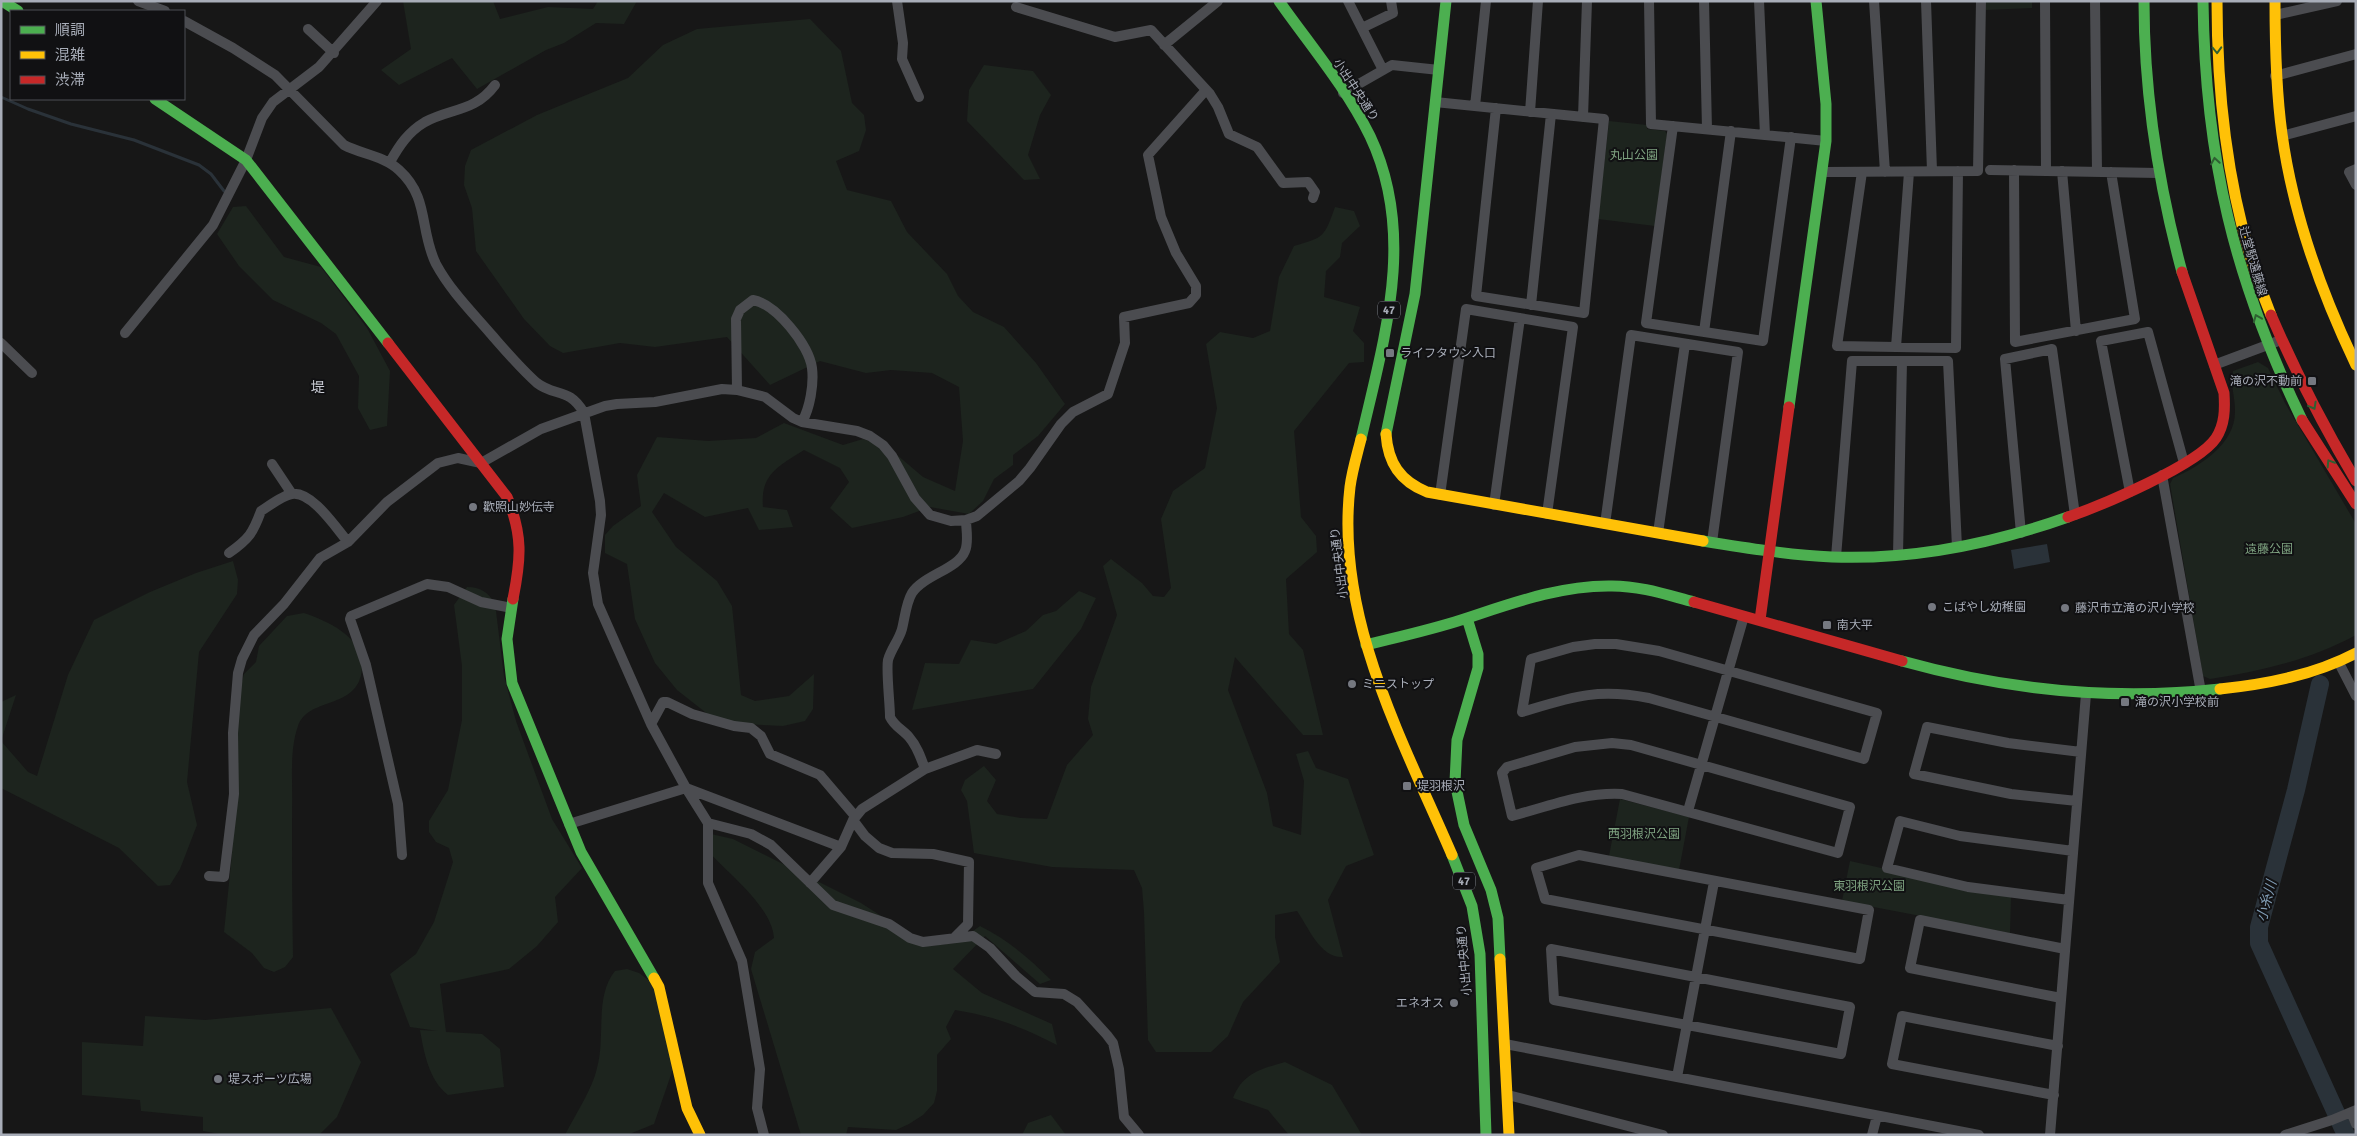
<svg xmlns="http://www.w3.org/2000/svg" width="2357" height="1136" font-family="Signika,'Noto Sans JP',sans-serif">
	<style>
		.green { fill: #1d241e }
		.water { fill: #2a3239 }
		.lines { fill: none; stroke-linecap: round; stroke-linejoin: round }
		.stream { stroke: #2a3239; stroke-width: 3 }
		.river { stroke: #2a3239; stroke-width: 18 }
		.street { stroke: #4b4c50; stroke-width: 10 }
		.fast { stroke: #4caf50; stroke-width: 11 }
		.slow { stroke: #ffc107; stroke-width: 11 }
		.jam { stroke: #c62828; stroke-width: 11 }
		.oneway { stroke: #2e6032 }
		.poi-dot { fill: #757880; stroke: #111113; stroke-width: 2 }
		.labels { text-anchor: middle; stroke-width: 4; stroke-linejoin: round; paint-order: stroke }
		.shield { fill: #111113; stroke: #7b7e86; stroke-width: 1 }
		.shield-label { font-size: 11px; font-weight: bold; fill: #a8adb8 }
		.street-label { font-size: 12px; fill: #a8adb8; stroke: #111113 }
		.park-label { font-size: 12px; fill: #7fa381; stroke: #111113 }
		.poi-label { font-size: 12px; fill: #a8adb8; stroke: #111113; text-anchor: start }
		.neighbourhood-label { font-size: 14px; fill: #c9ccd4; stroke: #111113 }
		.water-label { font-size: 14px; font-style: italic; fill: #7f9bb3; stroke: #111113 }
	</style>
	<rect width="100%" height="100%" fill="#171717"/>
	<path class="green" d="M403,1H493L500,19L548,7L593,9L598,1H637L624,24L596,23L564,43L546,50L477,89L452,58L399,85L381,70L411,49Z
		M1986,1H2032V8L1986,10Z
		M810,19L841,51L852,103L864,115L866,130L859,151L836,161L847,190L891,201L907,232L947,274L958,296L973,312L1004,327L1036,363L1065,404L1038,436L1013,455V465L994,479L983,501L969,514L930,507L903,517L852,528L830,508L849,482L840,468L804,450C779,466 760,474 763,507L787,510L793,527L759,530L748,508L705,517L664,493L652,512L676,547L717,581L732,606L741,695L755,701L789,696L814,674L813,709L805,721L783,726L719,723L677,690L655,663L635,619L627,564L605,553V535L613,526L641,506L637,475L657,437L708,441L756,438L784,423L843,445L863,439L889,448L923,477L955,491L963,441L959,387L932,373L891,370L866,373L820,361L770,385L727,337L655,347L620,343L563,353L550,346L524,319L476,251L472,208L464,185L465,166L471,150L537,115L628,78L663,45L697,29Z
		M984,65L1033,71L1051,95L1040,115L1028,155L1040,179L1024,180L967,121L969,90Z
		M1609,121L1647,125V129L1665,131L1667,134L1655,226L1598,219Z
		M246,206L284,257L321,267L367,328L390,371L387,426L370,430L358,408L359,376L336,334L321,323L273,300L239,266L217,234L233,207Z
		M1335,207L1354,211L1360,226L1342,243L1340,257L1326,271L1324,297L1360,307L1353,331L1364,343V362L1349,363L1294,431L1301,517L1316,536L1317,552L1286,579L1289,634L1303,650L1323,735H1303L1235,657L1228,690L1267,793L1273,826L1301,835L1304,781L1296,754L1308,751L1316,768L1348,779L1374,855L1346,866L1328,900L1343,957C1320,958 1309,928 1297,911L1275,915V937L1280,962L1243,1002L1228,1036L1211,1052H1156L1148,1040L1144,912L1142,888L1134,870L1052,867L974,853L967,801L961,790L965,780L984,766L996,780L987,801L997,814L1021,818L1047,819L1067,765L1093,735L1088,719L1091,687L1117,615L1103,566L1111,559L1142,583L1153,596L1164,597L1171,588L1161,519L1173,491L1205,468L1217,408L1206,344L1220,332L1253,338L1270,331L1279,277L1294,246C1324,237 1324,238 1335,207Z
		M2258,362L2268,368L2285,403L2356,524V635C2310,660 2261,671 2210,679L2203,676L2170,484L2173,478C2200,466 2236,444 2235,410C2235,396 2230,385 2233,371Z
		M233,561L238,580L237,594L199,652L187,782L197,825L180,869L170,885L158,886L119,848L1,788V741L28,772L37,776L68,675L94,620L150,592L196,573Z
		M467,587C481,587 487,592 495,603L504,676L516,721L552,819L582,868L555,897L558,922L537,946L509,969L440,984L446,1032L482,1034L500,1049L504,1087L448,1095C429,1080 424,1053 420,1030L438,1031L410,1027L390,974L416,954L434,922L453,862L449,848L436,842L429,832V821L448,790L462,720V666L454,605Z
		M1079,591L1096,598L1081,629L1033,689L912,710L925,663L959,664L971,640L996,644L1026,631L1043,615L1056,611Z
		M304,613C327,621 362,636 362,665C362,711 309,695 298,726C289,751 293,782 292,809C292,858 292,908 293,957L285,967L274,972L264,968L252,953L224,932L232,854L237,701L244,674L256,662L259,646L287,616Z
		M16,695L1,741V702Z
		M1620,799L1689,817L1679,870L1609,856Z
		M711,834L733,839L861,903L928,946L956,943L980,926C1008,940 1029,958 1051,980L1040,984L985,936L953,969L982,993L1052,1024L1057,1045C1022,1027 994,1016 955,1010L946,1027L951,1039L937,1055V1091L934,1103L923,1115L909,1124L896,1130L848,1127L846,1135H801L751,969L755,952L774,938C772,906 726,872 705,848Z
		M1850,861L2011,897L2010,933L1842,901Z
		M627,969L639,973L658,987L678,1039L674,1066L654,1124L627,1135H565C575,1115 592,1090 597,1068C606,1037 594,997 615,971Z
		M331,1008L361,1062L337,1117L319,1135H225L203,1131V1117L141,1111L140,1100L82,1095V1042L143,1046L145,1016L205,1020Z
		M1285,1062L1332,1085L1362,1135H1289L1268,1110L1233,1098C1243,1073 1261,1069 1285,1062Z
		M1051,1115L1066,1135H1022L1028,1123Z"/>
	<path class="water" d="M2047,544L2050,562L2014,569L2011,550Z"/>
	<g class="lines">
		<path class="stream" d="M1,97L28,109L71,124L134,140L199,165L211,174L224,191"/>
		<path class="river" d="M2320,684L2296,790L2259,927V943L2346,1135"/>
		<path class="street" d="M138,1L165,11
			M897,1L903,43L902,59L919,97
			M1348,1L1383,70
			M1649,1L1651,124L1826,141
			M1704,1L1707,129
			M1759,1L1765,135
			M1874,1L1885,172
			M1926,1L1932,171
			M2045,1L2046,171
			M2095,1L2097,172
			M1016,7L1115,37L1151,30L1210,94L1218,107L1229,134L1257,147L1283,183L1308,182L1315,192L1313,198
			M2275,15L2337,1
			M184,21L233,48L275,75L344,145C361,154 384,156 399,170C430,198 419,230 436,264C450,290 471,311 490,333C505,350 520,368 537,383C555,397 569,387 584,413L600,501L601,515L593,573L598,604L651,724L686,788L569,824
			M1362,28L1393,13L1391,1
			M308,29L334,53
			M1164,45L1218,1
			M2275,76L2356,54
			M1343,93L1392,65L1439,70
			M1435,102L1604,119L1584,313L1476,296L1496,108
			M1475,106L1486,1
			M1530,112L1538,1
			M1583,117L1587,1
			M1673,126L1646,323L1763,341L1791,137
			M2282,136L2356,116
			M390,162C399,146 408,132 425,122C451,108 475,112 495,85
			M2356,169L2349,172L2356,185
			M1990,170L2158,173
			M2014,170L2015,342L2135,319L2111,172
			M2062,171L2076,331
			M1823,172L1978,171L1981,1
			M1862,172L1837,346L1956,348L1958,171
			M1531,305L1551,114
			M1704,332L1731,131
			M125,333L213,225L246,160L262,118L273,102L319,67L377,1
			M1,343L32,373
			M1896,347L1909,172
			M2214,365L2281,340
			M737,390L736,319L740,310L753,300C776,304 809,345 812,368C814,384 810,408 802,422
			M272,464L292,494
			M2162,475L2201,692
			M2130,492L2101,341L2148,332L2184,463
			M1440,495L1466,309L1573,327L1547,514
			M1494,505L1520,318
			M1605,524L1631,335L1738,352L1712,542
			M1658,533L1685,344
			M2021,533L2005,359L2052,349L2075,515
			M229,553C249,539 253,533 261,511C269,506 283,495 292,494C312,491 336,528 348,542
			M1898,555L1902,361
			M1836,557L1852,361H1948L1957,547
			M1595,644H1616L1659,651L1877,713L1864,759L1649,698C1596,688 1572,697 1522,712L1531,659L1573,647Z
			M2339,663L2356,696
			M651,724L663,702H667L692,714L734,726L751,728L761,736L770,754L820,775L855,816
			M1612,743L1631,745L1850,807L1838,853L1622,794C1584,792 1549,806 1512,816L1502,773L1507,767L1575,747Z
			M925,769L977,750L996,754
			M686,788L708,823L751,834L771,845L833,905L889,924L910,938L923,942L973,936L990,948L1016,976L1035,992L1064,994L1077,1002L1107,1035L1113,1043L1119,1069L1124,1117L1139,1135
			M686,788L841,847
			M2077,801L2011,794L1914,774L1927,727L2008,743L2081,752
			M1688,811L1744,616
			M853,820L865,836L879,848L892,853L933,854L969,862L968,924L955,937
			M708,823V883L742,961L760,1069L757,1108L764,1135
			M402,855L398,804L366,665L350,619L351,616L427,584L448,587L481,602L512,608
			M1579,855L1869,910L1860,959L1545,899L1536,868Z
			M209,876L224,877L234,794L233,733L238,673L242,659L254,635L284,604L320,558L348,542L387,502L438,463L458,458L481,463L541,429L605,406L617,404L655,402L722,389L737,390L765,397L793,418L802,422L857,431L870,436L883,445L892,456L915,498L930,515L951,521L966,520L977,516L1019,481L1030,468L1061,424L1073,412L1108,394L1125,343L1124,317L1189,303L1196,295V286L1176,253L1161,217L1148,155L1206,90
			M810,883L841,847L853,820L862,809L925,769C921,758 917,746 909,737C903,730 894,726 890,717C890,704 886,671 888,660C891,649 899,640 902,629C905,617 906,603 912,593C924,575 958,569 965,551C969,542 966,529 966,520
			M2069,900L1968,887L1887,868L1900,821L1960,836L2073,851
			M1551,949L1850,1007L1841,1054L1554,1000Z
			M2061,998L1910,968L1920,920L2065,949
			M1505,1044L1979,1135
			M1677,1077L1714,882
			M1508,1095L1663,1135
			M2054,1095L1892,1064L1902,1016L2058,1046
			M2351,1112L2356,1124
			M1872,1135L1877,1116
			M2050,1135L2086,694
			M2285,1135L2332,1120L2356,1110"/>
		<path class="fast" d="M2,1L18,11
			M1279,1C1310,45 1346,87 1370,136C1417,235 1384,339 1361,439
			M2144,1C2144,94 2158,183 2182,272
			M2203,1C2205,158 2234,279 2302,420
			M155,99L246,160L388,343
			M1789,407L1826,141V104L1816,1
			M1386,434L1415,294L1446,1
			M1703,541C1746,548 1789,555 1832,557C1912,560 1992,544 2068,517
			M513,599L507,639L512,683L581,852L654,978
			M1467,618L1478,654V668L1457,740L1455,782L1464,825L1491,890L1498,918L1500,959
			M1366,645C1398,637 1430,630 1461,620C1510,604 1560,585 1612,586C1641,586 1667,595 1694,602
			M1902,661C2006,690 2112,701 2220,689
			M1452,855L1472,906L1480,954L1486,1135"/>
		<path class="slow" d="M2217,1C2217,108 2230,215 2271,315
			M2275,1C2275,45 2276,90 2282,134C2293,214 2321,292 2356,365
			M1386,434C1388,463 1400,481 1427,492L1703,541
			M1361,439C1357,455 1352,471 1350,487C1335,617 1402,739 1452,855
			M2220,689C2267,684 2314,675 2356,653
			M1500,959L1509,1135
			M654,978L659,987L687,1108L700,1135"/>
		<path class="jam" d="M2271,315C2296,373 2324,427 2356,481
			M388,343L507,497C523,535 521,559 513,599
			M2302,420L2356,504
			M2068,517C2100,506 2198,465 2216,438C2225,424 2225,409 2224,393L2182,272
			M1694,602L1902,661
			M1760,620L1789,407"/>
	</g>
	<defs><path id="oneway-chevron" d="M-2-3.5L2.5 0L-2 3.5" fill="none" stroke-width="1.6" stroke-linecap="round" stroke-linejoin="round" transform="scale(1.25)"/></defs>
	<g class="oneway">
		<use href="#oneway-chevron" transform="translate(2217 50) rotate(88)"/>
		<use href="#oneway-chevron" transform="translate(2215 161) rotate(-99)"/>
		<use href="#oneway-chevron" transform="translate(2257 318) rotate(-112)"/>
		<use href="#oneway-chevron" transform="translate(2313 406) rotate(61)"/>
		<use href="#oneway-chevron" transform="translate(2330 463) rotate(-122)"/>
	</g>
	<g class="poi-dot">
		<rect x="1385" y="348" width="10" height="10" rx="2.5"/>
		<rect x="2307" y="376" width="10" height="10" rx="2.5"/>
		<circle cx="473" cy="507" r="5"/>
		<circle cx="1932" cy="607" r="5"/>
		<circle cx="2065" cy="608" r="5"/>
		<rect x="1822" y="620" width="10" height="10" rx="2.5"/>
		<circle cx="1352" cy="684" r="5"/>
		<rect x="2120" y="697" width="10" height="10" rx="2.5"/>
		<rect x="1402" y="781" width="10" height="10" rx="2.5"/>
		<circle cx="1454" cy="1003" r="5"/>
		<circle cx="218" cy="1079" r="5"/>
	</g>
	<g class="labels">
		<g class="shield">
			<rect x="1378" y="301.5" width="22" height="17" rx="4"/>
			<rect x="1453" y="872.5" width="22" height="17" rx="4"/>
		</g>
		<g class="shield-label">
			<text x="1389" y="314">47</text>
			<text x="1464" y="885">47</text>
		</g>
		<g class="street-label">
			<text transform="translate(1356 90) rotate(57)" y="4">小出中央通り</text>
			<text transform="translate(2253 261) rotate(74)" y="4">辻堂駅遠藤線</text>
			<text transform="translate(1339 563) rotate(-97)" y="4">小出中央通り</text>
			<text transform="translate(1464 960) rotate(-95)" y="4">小出中央通り</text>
		</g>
		<g class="park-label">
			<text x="1634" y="159">丸山公園</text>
			<text x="2269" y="553">遠藤公園</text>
			<text x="1644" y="838">西羽根沢公園</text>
			<text x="1869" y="890">東羽根沢公園</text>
		</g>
		<g class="poi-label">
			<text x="1400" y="357">ライフタウン入口</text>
			<text x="2302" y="385" text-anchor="end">滝の沢不動前</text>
			<text x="483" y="511">歡照山妙伝寺</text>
			<text x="1942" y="611">こばやし幼稚園</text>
			<text x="2075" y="612">藤沢市立滝の沢小学校</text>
			<text x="1837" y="629">南大平</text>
			<text x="1362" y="688">ミニストップ</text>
			<text x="2135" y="706">滝の沢小学校前</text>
			<text x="1417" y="790">堤羽根沢</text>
			<text x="1444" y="1007" text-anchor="end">エネオス</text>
			<text x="228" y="1083">堤スポーツ広場</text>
		</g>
		<g class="neighbourhood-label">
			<text x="318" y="392">堤</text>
		</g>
		<g class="water-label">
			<text transform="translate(2266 901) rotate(-75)" y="5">小糸川</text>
		</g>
	</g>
	<rect width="2357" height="1136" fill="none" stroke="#a8adb8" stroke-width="5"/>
	<rect x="10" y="10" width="175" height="90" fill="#111113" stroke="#4d4f55"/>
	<rect x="20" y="26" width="25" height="8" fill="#4caf50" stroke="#4d4f55"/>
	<text x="55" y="35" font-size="15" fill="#a8adb8">順調</text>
	<rect x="20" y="51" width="25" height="8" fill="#ffc107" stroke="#4d4f55"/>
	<text x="55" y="60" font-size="15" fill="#a8adb8">混雑</text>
	<rect x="20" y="76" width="25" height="8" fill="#c62828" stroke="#4d4f55"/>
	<text x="55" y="85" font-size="15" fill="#a8adb8">渋滞</text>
</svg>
